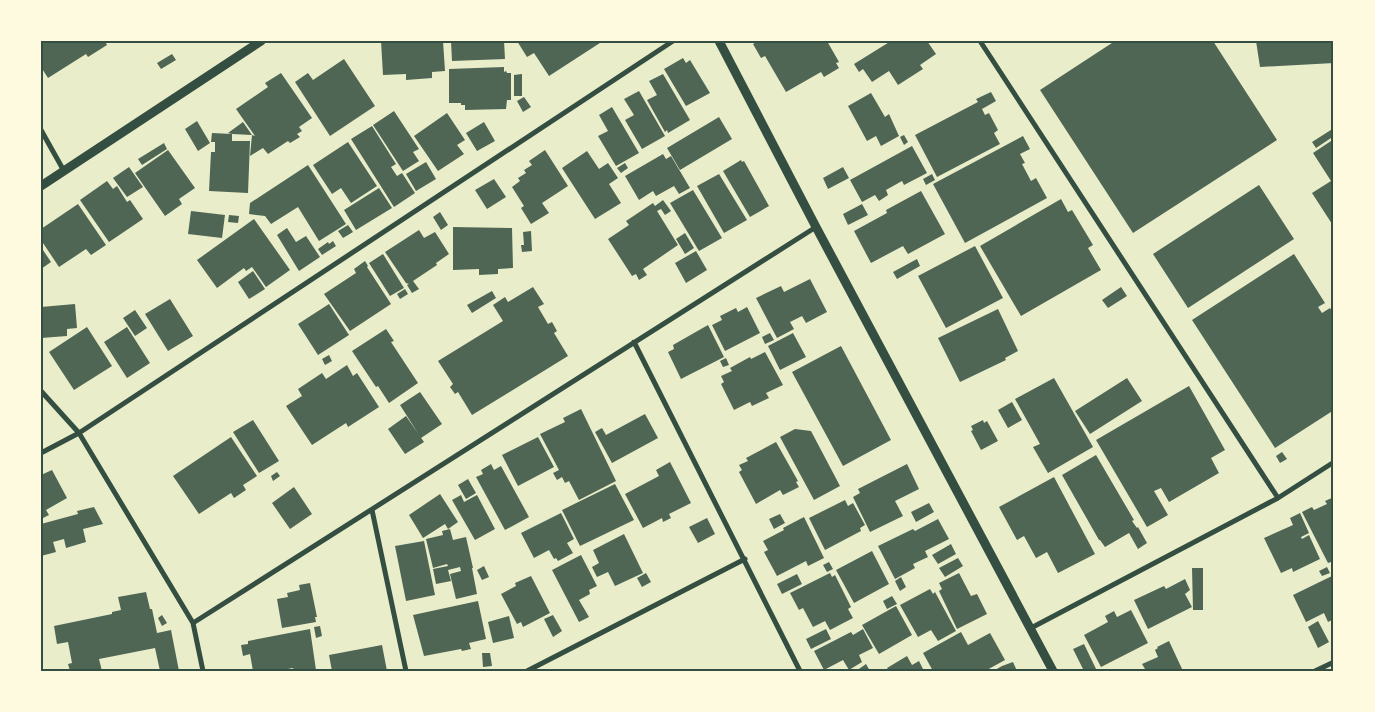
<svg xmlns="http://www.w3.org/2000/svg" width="1375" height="712" font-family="'Space Grotesk',sans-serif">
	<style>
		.building { fill: #4f6655 }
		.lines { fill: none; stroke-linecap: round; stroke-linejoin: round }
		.minor { stroke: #344e41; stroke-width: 5 }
		.tertiary { stroke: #344e41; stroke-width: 9 }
		.neatline { fill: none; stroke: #344e41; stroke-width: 2 }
	</style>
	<rect width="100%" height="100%" fill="#e9edc9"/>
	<path class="building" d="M41,41H105L107,45L88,57L86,54L48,78L41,67Z
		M381,41H443L445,71L432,72V78L406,80V74L383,75Z
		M451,41H504L505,59L452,61Z
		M517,41H603L549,76L534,53L527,57Z
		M758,41H827L839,62L836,63L839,68L824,77L821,72L786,92L765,56L761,58L753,44Z
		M891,41H927L936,54L920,65L923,69L898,85L889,71L872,82L863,69L859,72L854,64Z
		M1115,41H1213L1277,140L1133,233L1040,90Z
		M1256,41H1334V63L1260,67Z
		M172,54L176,60L161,69L157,63Z
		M683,58L686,63L690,60L710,93L686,106L664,69Z
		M344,59L375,106L330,136L295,82L308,73L313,80Z
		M504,67V72L506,71L507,73H511V100H507L506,109L465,110V105H461V103H449V69Z
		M281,73L312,118L299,127L302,131L297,134L300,137L290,143L288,141L268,154L263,148L250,156L252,135L255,136L236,109L268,87L265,83Z
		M522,74V96H514V75Z
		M663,74L690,120L668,133L667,130L665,132L647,100L657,95L649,81Z
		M639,91L665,136L642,149L625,120L634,115L624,99Z
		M991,92L996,101L982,109L985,115L989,113L998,130L994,133L1000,144L937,177L915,135L978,102L976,99Z
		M871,93L885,117L889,114L899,136L881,146L876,136L867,141L848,106Z
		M524,97L531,107L523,112L517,101Z
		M612,107L639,153L616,166L598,136L608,131L599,115Z
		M394,111L419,149L413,152L419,161L403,171L373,125Z
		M447,113L465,140L457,145L464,154L438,171L414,136Z
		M719,117L732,139L680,170L667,148Z
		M197,121L210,143L198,151L185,129Z
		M243,122L252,135L232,134V141H250L248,193L209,191L211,152H215V142H211L212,133L232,134L228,133Z
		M484,122L495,141L477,151L466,133Z
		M372,126L396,164L391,167L397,176L402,173L415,193L394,207L351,139Z
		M1334,128V136L1316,148L1312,142Z
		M904,135L908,142L904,145L900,137Z
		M1023,136L1030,149L1020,154L1025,163L1022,164L1031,181L1036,178L1047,198L965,243L933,184Z
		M1334,139V227L1312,193L1331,181L1313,153Z
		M348,142L377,186L351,203L341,188L332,194L313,165Z
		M164,143L167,149L142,165L138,159Z
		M912,146L927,173L904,185L902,181L886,190L888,195L879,201L875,195L862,202L850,180Z
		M168,150L195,188L179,199L182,204L165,216L135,173Z
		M545,150L568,186L542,203L549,213L531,224L521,208L524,206L512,187L520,181L518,178L526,173L524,170L532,165L529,161Z
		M587,151L599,169L608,163L618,178L609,184L621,203L595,219L562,168Z
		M663,154L666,159L671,156L690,188L679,194L674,186L656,196L653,191L639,200L625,176Z
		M741,160L742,162L744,161L769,206L750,217L723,171Z
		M426,162L436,179L416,191L406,174Z
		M625,163L628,168L621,173L617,168Z
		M308,165L346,224L319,241L298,207L271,224L265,216L249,214L250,203Z
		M129,167L143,187L127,197L113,178Z
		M843,167L849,178L828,189L823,178Z
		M719,174L747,220L724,233L697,186Z
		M932,174L935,180L926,185L923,179Z
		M494,179L506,197L487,209L475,190Z
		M107,181L113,189L117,186L127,202L130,200L143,219L109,242L80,200Z
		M1259,185L1294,239L1188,308L1153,254Z
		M379,188L392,208L356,230L344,210Z
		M693,190L722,238L699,251L670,203Z
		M921,191L945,234L908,254L903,246L871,263L854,231L887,213L886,210Z
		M1061,199L1068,212L1072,210L1093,245L1088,248L1101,270L1021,316L980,246Z
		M663,200L671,211L665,215L661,209L657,211L678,245L643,269L647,275L639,280L636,274L632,276L608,239L629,225L626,221L653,203L655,206Z
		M78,204L106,245L91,255L86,249L59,267L41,240V229Z
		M862,204L868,215L848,225L843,214Z
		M191,211L225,215L222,238L188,234Z
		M440,212L448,225L441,230L433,217Z
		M229,215L239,216L238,223L228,222Z
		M254,219L290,270L266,287L252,267L246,271L244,268L217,288L197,260Z
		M348,225L353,232L343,238L338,231Z
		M453,227L512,228L513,268L498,269V274L479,275V269L453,270Z
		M287,228L296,242L306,236L320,257L299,271L277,235Z
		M419,230L424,238L435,232L449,254L436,263L437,265L413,281L419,289L412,293L407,285L409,284L406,283L385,252Z
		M531,231L532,251L522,252L521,245H524L523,232Z
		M685,233L694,248L685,254L676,239Z
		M333,241L336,246L322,255L318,249L328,242L329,244Z
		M975,246L1003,298L946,328L918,276Z
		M41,247L51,262L41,269Z
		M696,251L707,270L686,283L675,263Z
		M383,254L404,288L390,296L369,263Z
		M1294,254L1325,303L1318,307L1322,313L1330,308L1334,314V410L1275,448L1192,320Z
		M917,259L920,266L897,279L893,272Z
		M365,261L368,266L367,267L391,304L350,331L324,294L356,273L354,269Z
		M253,271L265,289L249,299L238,282Z
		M810,279L827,312L806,323L802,316L790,322L794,329L777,338L756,298L781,286L784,292Z
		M533,287L544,304L538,307L548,324L552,322L557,331L554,333L568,356L472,415L458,392L455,394L450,387L453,384L438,361L503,321L493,305L505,297L508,302Z
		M1121,287L1127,296L1108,308L1102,300Z
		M405,289L408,294L400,299L397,294Z
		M492,291L496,298L472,313L467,305Z
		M170,299L193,336L168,351L145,314Z
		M75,304L77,328L67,329V336L41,338V307Z
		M329,304L349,335L318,355L298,324Z
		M747,307L760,333L725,351L712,325L722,320L720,316L736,308L738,312Z
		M998,309L1018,351L1005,358L1006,360L960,382L938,338Z
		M135,310L147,328L135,336L123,318Z
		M708,325L724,357L681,379L668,352L674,349L673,345Z
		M87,327L112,366L74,390L49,352Z
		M127,327L150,363L127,378L104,342Z
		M386,329L394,341L391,342L418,383L389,403L378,386L376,387L352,351Z
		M770,333L774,340L765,344L762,337Z
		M793,333L806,357L780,370L768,346Z
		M841,346L891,440L843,466L792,372Z
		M765,352L783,385L766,393L769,398L752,406L750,402L734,410L721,384L724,382L721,376L732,371L730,368L750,357L751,359Z
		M329,355L332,361L325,365L322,359Z
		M726,358L729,365L723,367L720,361Z
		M347,365L353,376L357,373L379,407L348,427L346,423L312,445L286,406L302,396L298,389L322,373L326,379Z
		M1054,378L1093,447L1048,473L1033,447L1040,444L1015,399Z
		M1127,378L1142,401L1090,434L1075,411Z
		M1189,386L1225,450L1211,458L1219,473L1169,502L1161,488L1154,491L1168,515L1147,527L1096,440Z
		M420,392L442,424L421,438L400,405Z
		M1012,402L1022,420L1008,428L998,410Z
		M581,409L616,481L579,500L569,481L565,483L562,477L557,480L553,473L559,470L540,434L565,422L563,418Z
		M645,414L658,438L612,463L595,432L602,428L606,435Z
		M406,416L424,442L405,454L388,429Z
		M253,420L279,461L259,473L233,432Z
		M983,420L984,423L987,421L998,441L981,450L971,431L973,430L971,426Z
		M795,429L811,431L840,486L814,500L780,437Z
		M231,437L257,476L243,485L246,490L234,498L231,493L199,514L173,476Z
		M538,437L554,467L518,486L502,455Z
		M776,442L798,481L796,482L799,487L783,495L780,490L756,504L739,472L742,470L739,465L748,461L746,458Z
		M1282,452L1287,459L1280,463L1276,456Z
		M1096,455L1134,520L1132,521L1137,528L1138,527L1147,543L1138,549L1129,533L1105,547L1100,540H1099L1062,475Z
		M670,462L691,503L669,514L671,518L663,522L662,518L643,528L625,494L659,476L656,470Z
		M491,464L494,470L501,466L529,517L505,530L476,477L483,474L481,470Z
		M907,464L919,489L895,501L903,516L870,532L853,497L860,493L858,489Z
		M52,470L67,498L46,510L49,515L41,519V475Z
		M277,472L280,476L273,481L271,476Z
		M1054,477L1095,554L1058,573L1047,552L1036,558L1024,536L1017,540L999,507Z
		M468,479L476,493L466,499L458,485Z
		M615,484L634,520L580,546L562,510Z
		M294,487L312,514L290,529L272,503Z
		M440,494L458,522L448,529L445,524L423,538L409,515Z
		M461,495L464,502L477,495L495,529L475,540L452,500Z
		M1334,497V561L1328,563L1302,512L1312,507L1314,510L1327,504L1325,501Z
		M845,500L848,506L853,503L865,525L860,528L861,531L825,550L809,518Z
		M929,503L934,512L916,522L911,512Z
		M94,507L103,524L83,529L86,542L66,548L64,539L53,542L56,552L41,556V524L78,514L77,511Z
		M561,513L574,539L567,543L573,553L558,561L556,558L554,559L549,550L534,558L521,533Z
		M1300,513L1309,533L1301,537L1302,539L1309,535L1320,559L1293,572L1292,568L1281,573L1264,538L1293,525L1290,518Z
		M780,514L785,523L774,529L769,519Z
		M804,517L824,558L808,566L806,561L777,576L764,552L768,550L763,541L784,530L783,528Z
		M707,518L715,534L698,543L689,527Z
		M938,519L949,539L925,551L928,557L913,564L915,568L895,579L878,546L913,529L915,531Z
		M450,529L453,540L466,537L473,568H472L477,594L456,599L450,574L461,571L460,567L448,570L451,581L436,584L433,569L448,566L447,564L433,568L426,539L443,535L442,531Z
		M624,534L643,573L615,586L608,572L597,577L592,567L599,563L593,550Z
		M424,541L435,595L406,601L395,546Z
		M951,544L956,554L938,564L932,555Z
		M872,551L889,584L854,603L836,570Z
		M581,555L597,586L589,590L590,594L579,600L589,617L579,622L552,570Z
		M958,558L963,566L945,577L939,568Z
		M829,562L833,569L827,572L823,565Z
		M484,566L489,577L482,580L477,570Z
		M1327,567L1330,573L1322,576L1319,571Z
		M1192,568H1203V610H1193Z
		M646,573L651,582L642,587L637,578Z
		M830,573L832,577L835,575L851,607L848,609L853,618L830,630L825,621L813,627L803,608L799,610L790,593Z
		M959,573L971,596L977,594L987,614L957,629L939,591L942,589L939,583Z
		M797,574L802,584L782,594L777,584Z
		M1334,575V619L1328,622L1324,613L1306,622L1293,595Z
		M531,576L550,613L523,627L521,622L517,624L501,594L516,586L515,583Z
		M901,577L906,587L900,591L895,581Z
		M1185,579L1190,590L1185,594L1192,607L1148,629L1134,600L1164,586L1166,589Z
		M310,583L317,617H315L316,622L282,628L277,599L288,597L287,593L300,590L299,585Z
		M930,589L933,594L935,592L956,631L938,641L931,630L918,637L900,605Z
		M146,592L150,609H152L157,633L171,630L179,671H160L155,648L99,659L102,671H70L68,664L72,663L68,642L57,644L54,626L112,614V612L121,610L118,597Z
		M892,596L897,604L887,609L883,601Z
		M478,601L486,639L469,643L471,649L462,651L461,649L424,656L413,615Z
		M896,606L912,635L879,654L862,625Z
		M1131,610L1148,643L1101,667L1084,635L1108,622L1105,616L1114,611L1117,617Z
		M162,615L167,623L162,626L158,618Z
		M553,615L562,631L553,637L544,619Z
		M509,616L514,638L493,643L488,622Z
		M1318,621L1329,642L1318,648L1308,627Z
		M320,626L322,636L316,638L314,627Z
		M310,629L316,670L294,671L293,668L278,671H253L250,654L243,656L241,645L248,644V641Z
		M826,629L831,639L811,649L806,639Z
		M863,629L873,648L859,655L862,662L849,670L843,660L824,670L814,651L851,632L853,635Z
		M961,632L968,645L990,633L1005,660L985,671H976L975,669L972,671H933L923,653Z
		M1169,641L1183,671H1140L1145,669L1142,664L1158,657L1155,650L1158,648L1157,647Z
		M1084,644L1097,671H1084L1073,649Z
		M382,645L387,671H332L329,655Z
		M482,653H490L492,666L483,667Z
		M907,656L912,665L919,661L924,671H889L887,668Z
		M1013,662L1017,671H993L1002,666Z
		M866,664L870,671H856Z"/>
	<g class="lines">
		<path class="minor" d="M980,41L1278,498
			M41,130L64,171
			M634,342L800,671
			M41,391L79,433L193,623L203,671
			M41,453L79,433L673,41
			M372,510L406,671
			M193,623L816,227
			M1031,628L1278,498L1334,462
			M527,671L745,559
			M1315,671L1334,662"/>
		<path class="tertiary" d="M719,41L816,227L1053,671
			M41,186L261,41"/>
	</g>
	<rect width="1375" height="712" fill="none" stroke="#fefae0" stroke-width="85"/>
	<rect x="42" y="42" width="1290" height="628" class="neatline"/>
</svg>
